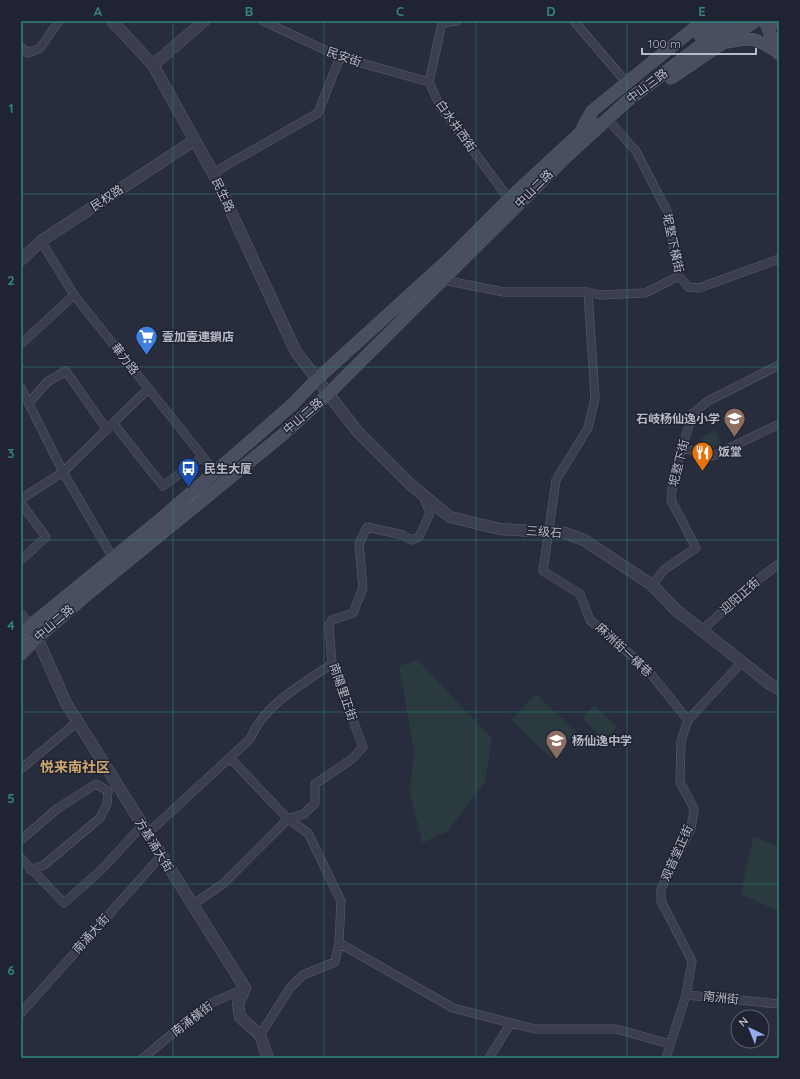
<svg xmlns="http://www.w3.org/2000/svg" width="800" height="1079" font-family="Quicksand,'Noto Sans SC',sans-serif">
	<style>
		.green { fill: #2a3a3f }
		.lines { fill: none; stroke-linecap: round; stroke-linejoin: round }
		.minor-casing { stroke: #595d6b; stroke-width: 9 }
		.tertiary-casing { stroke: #595d6b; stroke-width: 12 }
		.secondary-casing { stroke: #595d6b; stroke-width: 13 }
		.minor { stroke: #3b3f4d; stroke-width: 8 }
		.tertiary { stroke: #3b3f4d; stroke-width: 11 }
		.secondary { stroke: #494e60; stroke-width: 12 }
		.grid { fill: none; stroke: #318480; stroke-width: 1; stroke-opacity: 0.55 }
		.labels { text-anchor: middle; stroke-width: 3; stroke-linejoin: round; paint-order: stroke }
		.street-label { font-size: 12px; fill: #b7bbc8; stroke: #202432 }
		.poi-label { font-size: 12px; font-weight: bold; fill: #b7bbc8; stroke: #202432; text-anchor: start }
		.quarter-label { font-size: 14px; font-weight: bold; fill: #cba66f; stroke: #202432 }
		.neatline { fill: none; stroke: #318480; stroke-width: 1.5 }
		.grid-label { font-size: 13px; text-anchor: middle; font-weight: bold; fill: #318480 }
	</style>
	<rect width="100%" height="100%" fill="#272d3d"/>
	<path class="green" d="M715,431L721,444L706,451L700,439Z
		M418,660L492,739L485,782L448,831L422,843L410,792L414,751L399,666Z
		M536,694L576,732L551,758L511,720Z
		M594,705L617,727L605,740L582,718Z
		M753,837L779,846V908L773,909L741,894Z"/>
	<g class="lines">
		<defs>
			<path id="minor" d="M263,21L340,57L429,82
				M441,21L442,23L429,82L440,106L509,199
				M574,21L626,82
				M442,23L457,21
				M21,47L28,53L40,48L59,21
				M607,119L636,151L667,211L679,276L688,287L699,288L779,259
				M213,173L318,113L340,57
				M41,241L74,295L215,472
				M443,280L504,292H588L600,295L645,293L679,276
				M588,292L595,398L588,428L556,480L543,571L580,594L590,620L646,668L688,720
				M21,344L74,295
				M21,388L63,472L113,558
				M29,403L47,382L66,371L107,430
				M113,423L163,486L201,458
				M682,448L713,456L779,424
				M21,499L63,472L148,389
				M21,503L46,537L21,560
				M652,585L665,569L696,548L671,500L674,473L693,413L708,401L779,365
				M21,614L31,625
				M702,630L761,577L779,564
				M230,758L288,819L308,833L341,901L339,943L335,962L303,975L290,988L260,1035
				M21,769L77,722
				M147,834L250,739C264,705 302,684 332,664
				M21,840L58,808L96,784L108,791L107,804L100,818L44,865L30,870
				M21,858L64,903L102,869L142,826
				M192,905L223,884L288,819L304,814L315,803V784L352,759L363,747L332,664L329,625L332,620L353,613L363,588L359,544L367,527L403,535L411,540L419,537L430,513L423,496
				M339,943L453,1008L535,1029H616L670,1044
				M686,995L779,1004
				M21,1013L161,856
				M143,1058L207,1005L245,988
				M489,1058L511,1023
				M666,1058L686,995L692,961L661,901V889L691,828L694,809L680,782L681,741L688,720L742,662"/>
			<path id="tertiary" d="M112,21L153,65L213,173L296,352L357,431L411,485L450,517L500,529L565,533L584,540L652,585L676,610L771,685L779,689
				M153,65L204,21
				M21,260L41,241L195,140
				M34,631L66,703L245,988L238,1004L240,1017L260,1035L268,1058"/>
			<path id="secondary" d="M765,21L778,53
				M778,21L779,23
				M700,36L719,21
				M728,42C753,36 757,39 778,52
				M671,78L755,21
				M583,127L592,111L703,21
				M21,636L31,625L162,518L292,405L316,380L449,259L509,199L592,122
				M21,654L37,638L84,597L281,436L328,394L566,157L626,102L733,21"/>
		</defs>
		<use href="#minor" class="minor-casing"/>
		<use href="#tertiary" class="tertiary-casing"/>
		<use href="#secondary" class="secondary-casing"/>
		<use href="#minor" class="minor"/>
		<use href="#tertiary" class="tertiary"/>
		<use href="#secondary" class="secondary"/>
	</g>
	<path class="grid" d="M173,21V1058M324,21V1058M476,21V1058M627,21V1058M21,194H779M21,367H779M21,540H779M21,712H779M21,884H779"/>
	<defs>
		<symbol id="supermarket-pin" viewBox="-11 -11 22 30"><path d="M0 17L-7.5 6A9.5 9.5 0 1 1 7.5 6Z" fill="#3f7fe0" stroke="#202432"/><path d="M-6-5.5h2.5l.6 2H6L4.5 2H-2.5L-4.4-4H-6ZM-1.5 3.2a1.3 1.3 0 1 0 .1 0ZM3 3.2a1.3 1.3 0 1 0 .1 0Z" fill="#fff"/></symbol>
		<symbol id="school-pin" viewBox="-11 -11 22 30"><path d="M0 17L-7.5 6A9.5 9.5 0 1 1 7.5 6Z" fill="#8d6e63" stroke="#202432"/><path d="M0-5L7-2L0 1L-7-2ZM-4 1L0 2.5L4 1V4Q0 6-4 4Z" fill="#fff"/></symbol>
		<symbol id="restaurant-pin" viewBox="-11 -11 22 30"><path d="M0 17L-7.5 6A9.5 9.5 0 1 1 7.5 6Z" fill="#e8710a" stroke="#202432"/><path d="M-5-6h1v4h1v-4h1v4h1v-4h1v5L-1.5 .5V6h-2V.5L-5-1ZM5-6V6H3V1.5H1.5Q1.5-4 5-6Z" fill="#fff"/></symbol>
		<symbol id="bus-pin" viewBox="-11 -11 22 30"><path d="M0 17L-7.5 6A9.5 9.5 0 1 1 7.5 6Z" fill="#1a4fb4" stroke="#202432"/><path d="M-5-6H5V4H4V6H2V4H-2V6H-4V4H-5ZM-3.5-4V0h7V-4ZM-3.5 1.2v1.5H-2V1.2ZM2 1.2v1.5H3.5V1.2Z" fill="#fff"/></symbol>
	</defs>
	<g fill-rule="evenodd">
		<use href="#supermarket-pin" x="134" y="324" width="25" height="34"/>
		<use href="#school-pin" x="722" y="406" width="25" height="34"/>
		<use href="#restaurant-pin" x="690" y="440" width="25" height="34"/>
		<use href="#bus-pin" x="176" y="456" width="25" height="34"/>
		<use href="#school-pin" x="544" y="728" width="25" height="34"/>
	</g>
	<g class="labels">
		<g class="street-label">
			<text transform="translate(344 57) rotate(19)" y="4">民安街</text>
			<text transform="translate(647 86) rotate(-37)" y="4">中山三路</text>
			<text transform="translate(456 126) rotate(55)" y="4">白水井西街</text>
			<text transform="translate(534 189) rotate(-45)" y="4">中山二路</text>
			<text transform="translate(223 195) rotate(65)" y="4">民生路</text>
			<text transform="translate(107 198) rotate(-33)" y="4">民权路</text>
			<text transform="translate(673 243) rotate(78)" y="4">坭墪下橫街</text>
			<text transform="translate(125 359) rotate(52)" y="4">華力路</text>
			<text transform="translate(303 416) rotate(-41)" y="4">中山二路</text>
			<text transform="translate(679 463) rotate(-76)" y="4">坭墪下街</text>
			<text transform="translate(544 532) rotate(4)" y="4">三级石</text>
			<text transform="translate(740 596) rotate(-42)" y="4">迎阳正街</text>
			<text transform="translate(54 623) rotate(-41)" y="4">中山二路</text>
			<text transform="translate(624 650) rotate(43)" y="4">麻洲街一橫巷</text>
			<text transform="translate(343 692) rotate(71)" y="4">南陽里正街</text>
			<text transform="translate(154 845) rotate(58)" y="4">方基涌大街</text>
			<text transform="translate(677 853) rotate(-66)" y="4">观音堂正街</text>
			<text transform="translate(91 934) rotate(-48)" y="4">南涌大街</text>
			<text transform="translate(721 998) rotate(6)" y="4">南洲街</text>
			<text transform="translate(192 1019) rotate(-37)" y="4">南涌橫街</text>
		</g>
		<g class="poi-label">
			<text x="162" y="341">壹加壹連鎖店</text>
			<text x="720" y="423" text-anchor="end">石岐杨仙逸小学</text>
			<text x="718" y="456">饭堂</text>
			<text x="204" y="473">民生大厦</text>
			<text x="572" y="745">杨仙逸中学</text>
		</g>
		<g class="quarter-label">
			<text x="75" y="772">悦来南社区</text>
		</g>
	</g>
	<rect width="800" height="1079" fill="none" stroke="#202432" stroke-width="44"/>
	<g transform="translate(750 1029) rotate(317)"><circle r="19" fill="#202432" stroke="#5c606e"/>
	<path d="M0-3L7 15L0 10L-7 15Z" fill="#96a9ee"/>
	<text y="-6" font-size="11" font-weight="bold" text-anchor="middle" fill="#b7bbc8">N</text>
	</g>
	<path d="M642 48v6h114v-6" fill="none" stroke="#b7bbc8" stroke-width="2"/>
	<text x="648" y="48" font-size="12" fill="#b7bbc8" stroke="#202432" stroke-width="3" paint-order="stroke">100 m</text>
	<rect x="22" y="22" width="756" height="1035" class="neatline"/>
	<g class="grid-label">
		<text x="98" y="16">A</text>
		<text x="249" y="16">B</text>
		<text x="400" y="16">C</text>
		<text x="551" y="16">D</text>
		<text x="702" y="16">E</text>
		<text x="11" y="113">1</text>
		<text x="11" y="285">2</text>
		<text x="11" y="458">3</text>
		<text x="11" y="630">4</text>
		<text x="11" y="803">5</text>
		<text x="11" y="975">6</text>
	</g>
</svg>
